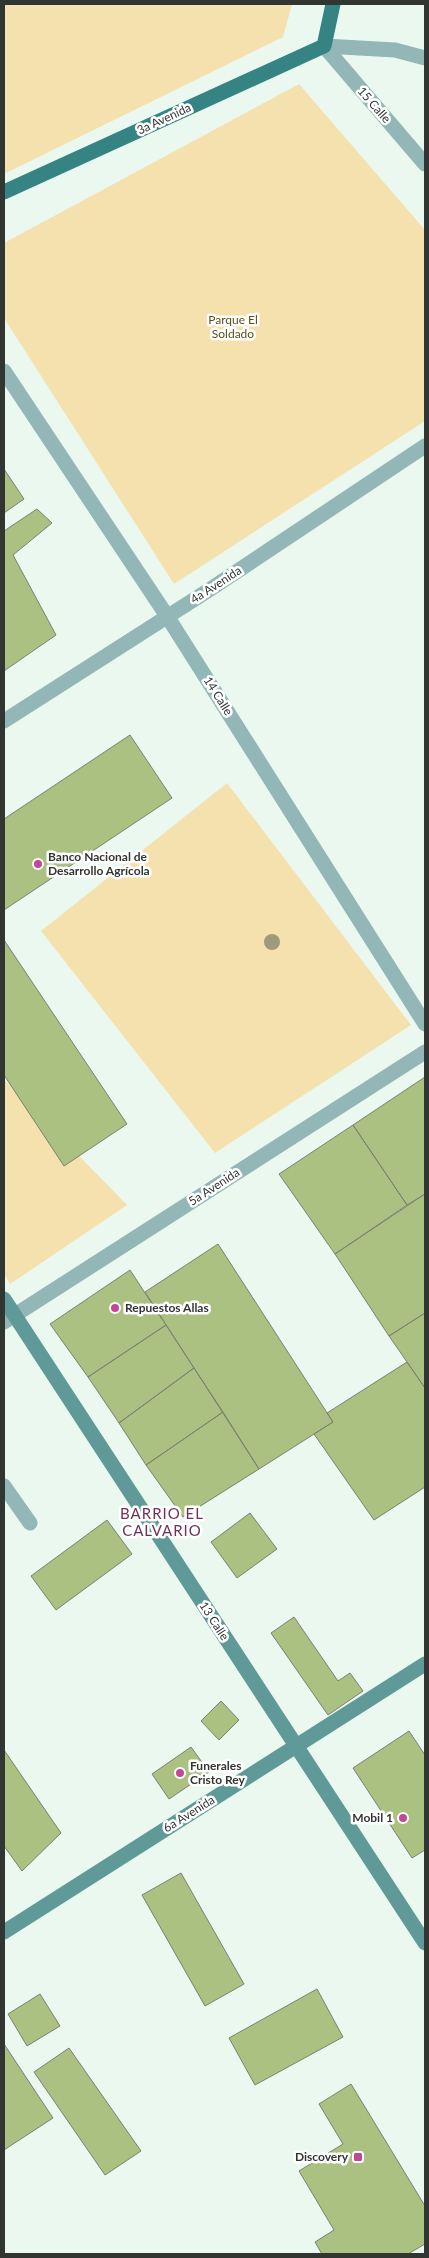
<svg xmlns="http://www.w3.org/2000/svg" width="429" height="2258" font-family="Lato,sans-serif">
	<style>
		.green { fill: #f5e1ae }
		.building { fill: #aac181; stroke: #7c8174 }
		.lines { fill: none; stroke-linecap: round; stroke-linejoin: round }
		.lane { stroke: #92b7b6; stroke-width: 15 }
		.street { stroke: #92b7b6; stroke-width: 15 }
		.secondary { stroke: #5f9998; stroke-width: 15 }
		.primary { stroke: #358382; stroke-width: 15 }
		.tree { fill: #9e9a7a }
		.poi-dot { fill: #c44795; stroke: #fff; stroke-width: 2 }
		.labels { text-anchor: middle; stroke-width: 5; stroke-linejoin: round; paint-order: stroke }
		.street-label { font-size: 12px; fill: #313633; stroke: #fff }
		.park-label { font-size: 12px; fill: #604e1b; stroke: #fff }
		.poi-label { font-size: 12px; font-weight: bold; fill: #313633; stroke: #fff; text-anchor: start }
		.quarter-label { font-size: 15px; letter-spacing: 1px; fill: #703157; stroke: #fff }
	</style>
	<rect width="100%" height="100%" fill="#eaf8ef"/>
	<path class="green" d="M4,4H292L283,37L4,174Z
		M299,84L425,230V421L174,584L4,318V243Z
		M227,783L411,1025L215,1153L41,931Z
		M4,1079L127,1205L10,1284L4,1274Z"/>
	<path class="building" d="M4,469L24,499L4,513Z
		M37,509L52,523L13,555L56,635L4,671V531Z
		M130,735L172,798L4,910V819Z
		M4,940L127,1124L64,1166L4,1075Z
		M425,1077V1194L407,1205L353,1125Z
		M353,1125L407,1205L335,1254L279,1174Z
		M425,1194V1313L389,1336L335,1254Z
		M218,1244L333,1422L259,1469L145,1292Z
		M130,1270L166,1325L88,1377L50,1324Z
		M425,1313V1388L389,1336Z
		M166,1325L194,1368L119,1423L88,1377Z
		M407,1362L425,1388V1487L374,1520L314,1434L333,1422L327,1413Z
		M194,1368L223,1412L146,1465L119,1423Z
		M223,1412L259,1469L183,1517L146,1465Z
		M250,1513L277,1549L237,1578L211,1542Z
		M107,1520L132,1554L56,1610L31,1576Z
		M294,1617L338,1681L350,1673L363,1691L328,1715L271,1633Z
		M221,1701L239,1720L219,1740L201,1721Z
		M409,1731L425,1755V1850L412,1858L353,1768Z
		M191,1747L209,1772L169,1799L152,1774Z
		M4,1750L61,1833L22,1871L4,1846Z
		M181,1873L244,1984L205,2006L142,1895Z
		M317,1989L343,2037L255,2085L229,2038Z
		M40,1994L60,2026L27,2046L8,2014Z
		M4,2044L53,2118L4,2150Z
		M69,2048L141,2151L105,2175L34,2072Z
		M351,2084L425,2206V2244L408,2254H322L315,2242L334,2230L299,2171L343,2144L319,2104Z"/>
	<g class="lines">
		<path class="lane" d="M4,1486L30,1523"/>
		<path class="street" d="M324,46L425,164
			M324,46L395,50L425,58
			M4,371L167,616L425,1024
			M4,721L209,590L425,446
			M4,1322L425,1052"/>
		<path class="secondary" d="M4,1299L425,1943
			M4,1932L425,1664"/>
		<path class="primary" d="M4,192L324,46L333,4"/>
	</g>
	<circle class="tree" cx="272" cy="942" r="8"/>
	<g class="poi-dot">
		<circle cx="38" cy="864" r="5"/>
		<circle cx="115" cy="1308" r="5"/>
		<circle cx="180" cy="1773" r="5"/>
		<circle cx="403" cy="1818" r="5"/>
		<rect x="353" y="2152" width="10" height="10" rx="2.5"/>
	</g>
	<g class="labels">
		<g class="street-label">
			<text transform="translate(374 105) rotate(49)" y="4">15 Calle</text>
			<text transform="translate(164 119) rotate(-25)" y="4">3a Avenida</text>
			<text transform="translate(216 585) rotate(-33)" y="4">4a Avenida</text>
			<text transform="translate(218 696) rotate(58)" y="4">14 Calle</text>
			<text transform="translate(214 1187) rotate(-33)" y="4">5a Avenida</text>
			<text transform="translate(214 1621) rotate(57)" y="4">13 Calle</text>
			<text transform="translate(189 1814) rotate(-32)" y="4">6a Avenida</text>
		</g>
		<g class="park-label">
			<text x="233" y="324">Parque El<tspan x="233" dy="14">Soldado</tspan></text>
		</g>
		<g class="poi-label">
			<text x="48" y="861">Banco Nacional de<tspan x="48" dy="14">Desarrollo Agrícola</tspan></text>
			<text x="125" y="1312">Repuestos Allas</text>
			<text x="190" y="1770">Funerales<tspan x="190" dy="14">Cristo Rey</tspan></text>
			<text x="393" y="1822" text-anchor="end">Mobil 1</text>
			<text x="348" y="2161" text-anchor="end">Discovery</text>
		</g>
		<g class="quarter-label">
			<text x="162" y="1519">BARRIO EL<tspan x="162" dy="17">CALVARIO</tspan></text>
		</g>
	</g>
	<rect width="429" height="2258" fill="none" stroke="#313633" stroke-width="10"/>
</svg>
